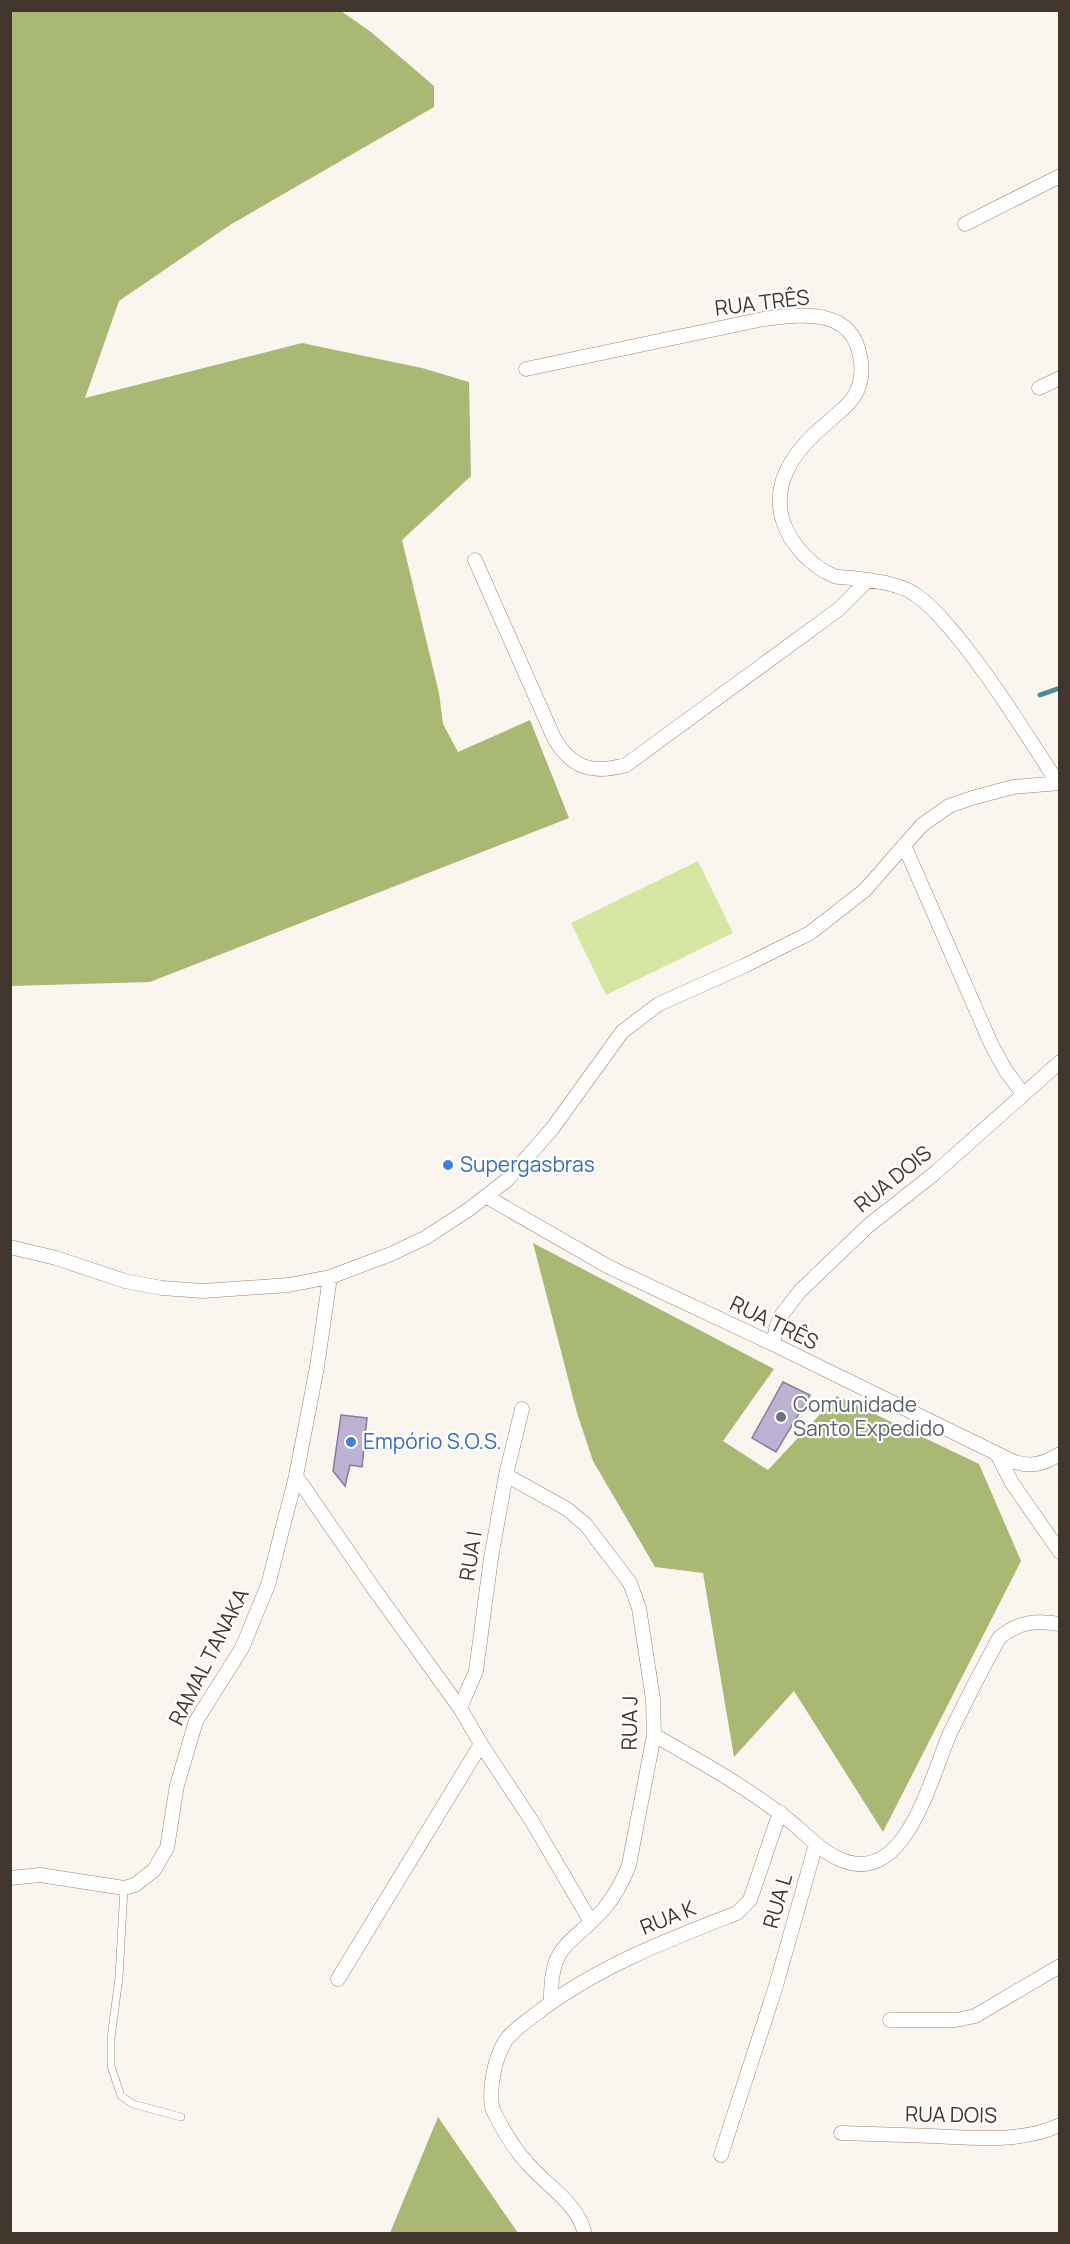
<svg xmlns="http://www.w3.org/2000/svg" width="1070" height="2244" font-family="Manrope,sans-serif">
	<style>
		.green { fill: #d6e5a2 }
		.forest { fill: #a9b872 }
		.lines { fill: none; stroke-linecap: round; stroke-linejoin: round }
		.stream { stroke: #4d8a9a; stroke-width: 5 }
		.building { fill: #bdb2d3; stroke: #877d9b; stroke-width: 1.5 }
		.lane-casing { stroke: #a0826d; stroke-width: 8 }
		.street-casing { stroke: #a0826d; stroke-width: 15 }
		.lane { stroke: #fff; stroke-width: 7 }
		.street { stroke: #fff; stroke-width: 14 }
		.shop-dot { fill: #3f7fe0; stroke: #fff; stroke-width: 2 }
		.worship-dot { fill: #6b7280; stroke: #fff; stroke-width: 2 }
		.labels { text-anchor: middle; stroke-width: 4.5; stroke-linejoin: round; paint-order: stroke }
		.street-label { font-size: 21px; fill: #42352c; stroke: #fff }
		.shop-label { font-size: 21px; fill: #366cbe; stroke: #fff; text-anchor: start }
		.worship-label { font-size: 21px; fill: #5b616d; stroke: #fff; text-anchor: start }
	</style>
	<rect width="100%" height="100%" fill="#fbf5f0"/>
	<path class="green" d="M698,861L733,933L606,995L571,923Z"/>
	<path class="forest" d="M10,11H341L371,32L434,86V107L230,225L119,301L85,398L302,343L422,368L469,382L471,476L402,540L439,693L443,724L458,752L530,720L569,818L150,982L11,986Z
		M533,1243L774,1369L723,1441L768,1470L837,1396L979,1464L1021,1561L883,1832L794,1691L734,1757L703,1573L655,1567L593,1461L577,1413Z
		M438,2117L518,2233H390Z"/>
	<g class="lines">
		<path class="stream" d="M1040,695L1060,688"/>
	</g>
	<path class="building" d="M783,1382L810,1395L776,1452L752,1438Z
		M341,1415L367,1418L362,1467L350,1465L345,1486L333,1471Z"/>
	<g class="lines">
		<defs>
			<path id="lane" d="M124,1888L119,1977L111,2039V2066L121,2096L133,2104L181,2117"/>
			<path id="street" d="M965,224L1060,176
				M526,369L763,319C800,315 851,306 860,356C863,370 862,382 855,395C849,406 835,415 826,424C797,448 770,481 783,521C790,544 812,567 834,576C839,578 846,577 852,578C872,581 895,582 913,593C930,604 942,619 955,634C993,680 1025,733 1058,783
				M1039,388L1060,378
				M475,560L554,738C572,769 593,774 626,765L839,609L868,580
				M904,845L992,1046L1006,1071L1023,1094
				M487,1197L609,1267L773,1344L1012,1461C1031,1468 1043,1464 1060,1454
				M10,1247L56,1258L125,1281L162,1288L203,1291L289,1285L330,1277L391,1254L425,1238L468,1210L507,1180L552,1129L622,1032L659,1004L744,966L810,933L865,890L922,825L949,806L972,798L1013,787L1060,783
				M773,1344L777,1325L783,1313L800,1291L868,1226L935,1173L1060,1062
				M997,1454L1012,1483L1060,1552
				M506,1475L567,1509L586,1525L630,1583L639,1608L653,1699L654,1735L629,1865C623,1881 614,1897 603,1910C568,1948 550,1943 551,2003
				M296,1476L374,1589L460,1708L481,1744L533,1823L591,1922
				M460,1708L476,1671L491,1558L506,1475L522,1409
				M654,1735C696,1759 739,1783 778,1812C798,1825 814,1846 835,1857C906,1894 931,1774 951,1731C966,1700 982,1669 999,1638C1018,1622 1035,1620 1060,1624
				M10,1878L40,1875L124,1888L135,1885L154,1870L167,1848L177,1785L196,1721L242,1648L268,1585L296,1476L317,1367L330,1277
				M338,1979L481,1744
				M890,2020H956L975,2016L1060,1966
				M841,2133C871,2134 902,2135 933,2136C974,2138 1021,2143 1060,2125
				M721,2155L775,1989L816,1844
				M585,2234C577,2202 548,2187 528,2164C514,2149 504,2132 495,2114C490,2106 491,2093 492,2083C494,2068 498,2052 506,2040C515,2028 530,2019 541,2010C601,1965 668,1940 737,1913L750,1900L780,1812"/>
		</defs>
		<use href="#lane" class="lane-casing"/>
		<use href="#street" class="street-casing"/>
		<use href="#lane" class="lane"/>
		<use href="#street" class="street"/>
	</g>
	<g class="shop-dot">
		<circle cx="448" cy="1165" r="6"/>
		<circle cx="351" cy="1442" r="6"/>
	</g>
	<circle class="worship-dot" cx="781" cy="1417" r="6"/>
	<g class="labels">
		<g class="street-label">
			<text transform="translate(762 303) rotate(-7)" y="7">RUA TRÊS</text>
			<text transform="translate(893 1179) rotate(-39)" y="7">RUA DOIS</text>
			<text transform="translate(774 1323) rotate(26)" y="7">RUA TRÊS</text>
			<text transform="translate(471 1556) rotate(-81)" y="7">RUA I</text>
			<text transform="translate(209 1657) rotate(-63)" y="7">RAMAL TANAKA</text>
			<text transform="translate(630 1723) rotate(-89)" y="7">RUA J</text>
			<text transform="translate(778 1901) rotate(-74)" y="7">RUA L</text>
			<text transform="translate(668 1918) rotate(-22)" y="7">RUA K</text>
			<text transform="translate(951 2115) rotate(1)" y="7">RUA DOIS</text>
		</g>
		<g class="shop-label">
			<text x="460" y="1172">Supergasbras</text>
			<text x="363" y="1449">Empório S.O.S.</text>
		</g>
		<g class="worship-label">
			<text x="793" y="1412">Comunidade<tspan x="793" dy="24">Santo Expedido</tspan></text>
		</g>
	</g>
	<rect width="1070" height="2244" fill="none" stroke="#42352c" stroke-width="24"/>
</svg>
